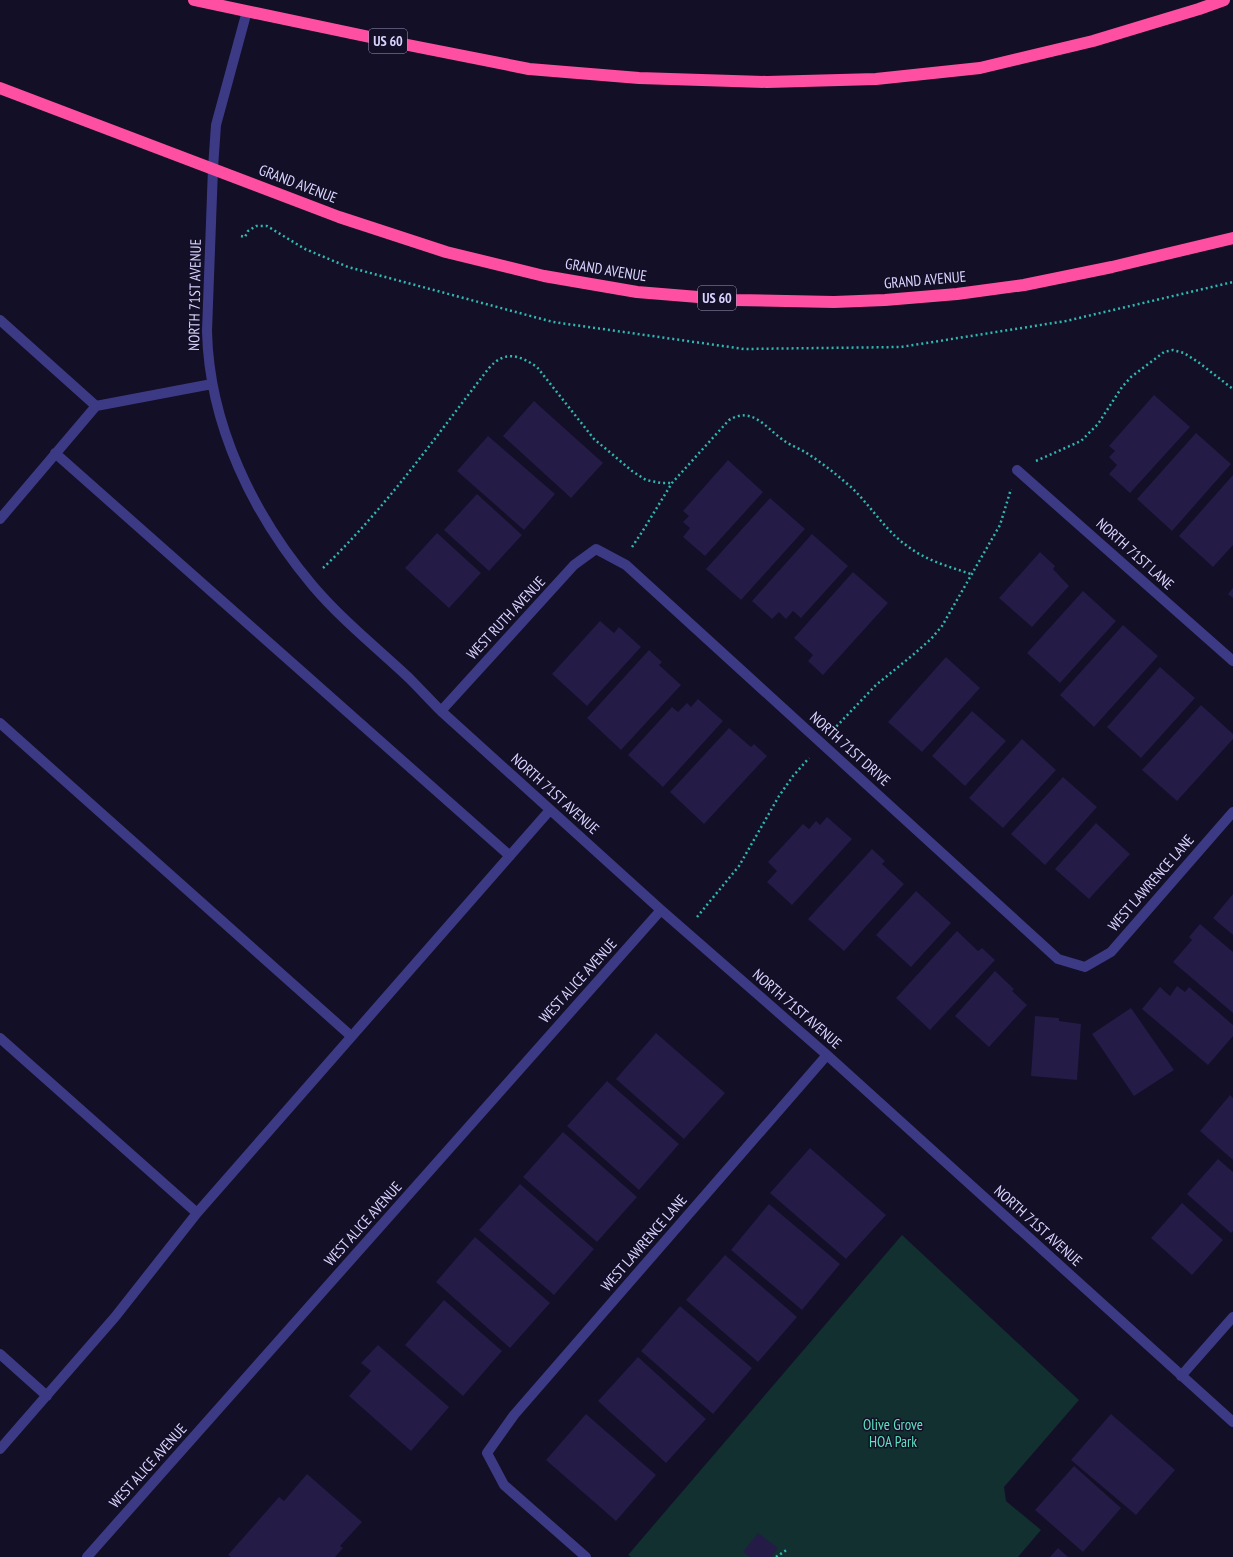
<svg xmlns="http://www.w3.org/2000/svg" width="1233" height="1557" font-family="'PT Sans Narrow',sans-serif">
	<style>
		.green { fill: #12302f }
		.building { fill: #241b47 }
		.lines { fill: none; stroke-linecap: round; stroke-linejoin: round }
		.path { stroke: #2fb8b0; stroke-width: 2.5; stroke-dasharray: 2 3; stroke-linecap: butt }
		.minor { stroke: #3d3a85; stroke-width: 10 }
		.highway { stroke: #ff4fa3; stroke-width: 12 }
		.labels { text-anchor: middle; stroke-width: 3; stroke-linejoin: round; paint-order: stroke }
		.shield { fill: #130f26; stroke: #9e99be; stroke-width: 1 }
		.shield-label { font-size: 14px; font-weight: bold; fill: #d9d4ff }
		.street-label { font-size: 15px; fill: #d9d4ff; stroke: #130f26 }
		.park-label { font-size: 15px; fill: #5fe0c0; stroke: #130f26 }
	</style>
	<rect width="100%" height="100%" fill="#130f26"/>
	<path class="green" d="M902,1235L1079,1400L1004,1487L1006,1501L1041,1530L1018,1557H631L628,1555Z"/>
	<path class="building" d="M1154,395L1190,427L1130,493L1109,474L1117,465L1109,457L1115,451L1109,446Z
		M534,401L603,463L571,498L503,436Z
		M1196,433L1231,464L1172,531L1137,499Z
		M488,436L555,494L524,530L457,471Z
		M728,460L763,492L705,556L683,537L690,528L683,522L689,516L683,511Z
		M1233,475V545L1213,567L1179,536Z
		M477,494L522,535L489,571L444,530Z
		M770,498L805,529L741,600L706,569Z
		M437,533L481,573L449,608L405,568Z
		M812,534L848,566L801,618L793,611L786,619L779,612L772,619L752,601Z
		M1040,552L1055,566L1053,569L1069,586L1032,627L999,598Z
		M853,572L888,603L823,675L808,661L813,655L794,638Z
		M1233,588V598L1228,594Z
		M1083,591L1116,621L1060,683L1027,653Z
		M600,621L614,633L619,627L641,647L587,706L552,674Z
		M1123,625L1158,656L1094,727L1060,695Z
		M649,650L662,662L659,665L681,685L621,750L587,718Z
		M946,657L980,688L922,752L888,722Z
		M1160,667L1195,698L1141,758L1107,727Z
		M698,699L723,721L663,787L628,755L672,707L678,712L687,703L691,707Z
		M1201,705L1233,734V739L1177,801L1142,770Z
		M972,711L1006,741L965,786L932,756Z
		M729,728L751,747L754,744L767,756L704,824L670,792Z
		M1022,739L1056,770L1003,828L969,798Z
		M1063,777L1097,807L1045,865L1011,834Z
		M827,817L852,839L792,905L767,882L777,871L768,862L803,824L809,829L816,821L820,825Z
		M1096,823L1130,854L1089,899L1055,869Z
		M872,849L885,861L882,864L904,884L844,951L808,919Z
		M916,891L951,923L911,967L876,935Z
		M1233,894V935L1213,918Z
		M1200,924L1233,952V1013L1173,962L1192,940L1189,937Z
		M957,931L978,951L982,948L995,960L930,1030L896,998Z
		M995,971L1014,989L1012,991L1027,1005L989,1047L955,1016Z
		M1177,986L1185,992L1189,987L1233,1025V1036L1208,1065L1142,1009L1160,987L1170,996Z
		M1131,1008L1174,1070L1134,1096L1092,1034Z
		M1035,1016L1059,1018V1021L1081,1024L1077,1080L1031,1076Z
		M656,1033L725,1093L684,1139L616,1079Z
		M607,1081L679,1144L639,1190L567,1126Z
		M1230,1095L1233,1098V1160L1200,1131Z
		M563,1132L637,1197L597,1242L523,1177Z
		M810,1148L886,1215L846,1259L770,1193Z
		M1218,1159L1233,1172V1231L1231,1233L1187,1194Z
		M520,1184L594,1249L554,1295L479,1230Z
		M1182,1203L1223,1240L1192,1275L1151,1238Z
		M769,1204L840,1264L802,1310L731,1250Z
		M475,1237L550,1303L510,1348L436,1282Z
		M725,1255L797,1317L758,1362L686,1300Z
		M444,1300L502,1351L463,1396L405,1345Z
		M680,1306L752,1368L713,1414L641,1351Z
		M378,1345L449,1407L411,1451L349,1396L371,1371L361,1363Z
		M638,1357L706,1419L666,1463L598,1401Z
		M586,1414L656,1475L616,1521L546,1460Z
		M1111,1414L1175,1470L1136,1515L1071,1460Z
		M1074,1466L1121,1508L1083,1552L1035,1510Z
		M307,1474L362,1522L340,1546L343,1548L335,1557H231L228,1555L279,1497L284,1501Z
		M758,1533L778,1548L771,1557H750L743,1552Z
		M1058,1548L1068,1557H1050Z"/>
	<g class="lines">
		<path class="path" d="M241,236L245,237L248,231L256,226H267L305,249L348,267L553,322L744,349L901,347L1066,321L1233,282
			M1036,461L1081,441L1098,424L1122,387L1131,377L1164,352L1173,350L1184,353L1198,362L1233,389
			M632,547L642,532L672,483L729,420C752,406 765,427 783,440C790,445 798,448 805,452C821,462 836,474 851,487C871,506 886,532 910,548C928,561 950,567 971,574
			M323,568C386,508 436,436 489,368C505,350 519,355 537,367L594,439L612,454L632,471L646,480L661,483H672
			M833,730L876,685L914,654L931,639L942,626L1000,525L1011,489
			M697,917L739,866L779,796L793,776L809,758
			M776,1557L788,1549"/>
		<path class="minor" d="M247,11L216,125L213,168L207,331C209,424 253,515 313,586C342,620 377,648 409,678C420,689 430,700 441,711L661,910L827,1055L1233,1422
			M0,320L96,406
			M55,453L510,856
			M1017,470L1233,661
			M0,519L96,406L212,384
			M441,711L574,565L596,549L626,565L1058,959L1085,967L1111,952L1233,812
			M0,723L351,1036
			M0,1038L197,1213
			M0,1354L47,1396
			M1181,1376L1233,1317
			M0,1449L115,1317L197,1213L550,810
			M87,1557L661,910
			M586,1557L504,1485L487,1453L514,1415L827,1055"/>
		<path class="highway" d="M194,0L403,44L529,69L639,78L767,82L876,79L980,68L1093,41L1199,9L1224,0
			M0,88L339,217L446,252L544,276L637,292L735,300L834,302L885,300L957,294L1024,285L1112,267L1233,238"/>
	</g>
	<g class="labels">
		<g class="shield">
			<rect x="369" y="29" width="38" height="24" rx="3"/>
			<rect x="698" y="286" width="38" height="24" rx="3"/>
		</g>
		<g class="shield-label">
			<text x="388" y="46">US 60</text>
			<text x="717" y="303">US 60</text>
		</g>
		<g class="street-label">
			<text transform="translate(298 184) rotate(21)" y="5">GRAND AVENUE</text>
			<text transform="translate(606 270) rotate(9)" y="5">GRAND AVENUE</text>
			<text transform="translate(925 280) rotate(-5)" y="5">GRAND AVENUE</text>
			<text transform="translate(195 295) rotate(-89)" y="5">NORTH 71ST AVENUE</text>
			<text transform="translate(1135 554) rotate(42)" y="5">NORTH 71ST LANE</text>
			<text transform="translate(506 618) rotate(-47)" y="5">WEST RUTH AVENUE</text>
			<text transform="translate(850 749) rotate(42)" y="5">NORTH 71ST DRIVE</text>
			<text transform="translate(555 794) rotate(42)" y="5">NORTH 71ST AVENUE</text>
			<text transform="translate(1151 883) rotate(-49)" y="5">WEST LAWRENCE LANE</text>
			<text transform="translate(578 981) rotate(-48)" y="5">WEST ALICE AVENUE</text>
			<text transform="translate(797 1009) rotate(41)" y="5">NORTH 71ST AVENUE</text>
			<text transform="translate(363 1224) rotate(-48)" y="5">WEST ALICE AVENUE</text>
			<text transform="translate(1038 1226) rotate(42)" y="5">NORTH 71ST AVENUE</text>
			<text transform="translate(644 1243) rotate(-49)" y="5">WEST LAWRENCE LANE</text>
			<text transform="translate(148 1466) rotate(-48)" y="5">WEST ALICE AVENUE</text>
		</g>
		<g class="park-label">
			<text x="893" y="1430">Olive Grove<tspan x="893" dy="17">HOA Park</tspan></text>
		</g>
	</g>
</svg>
